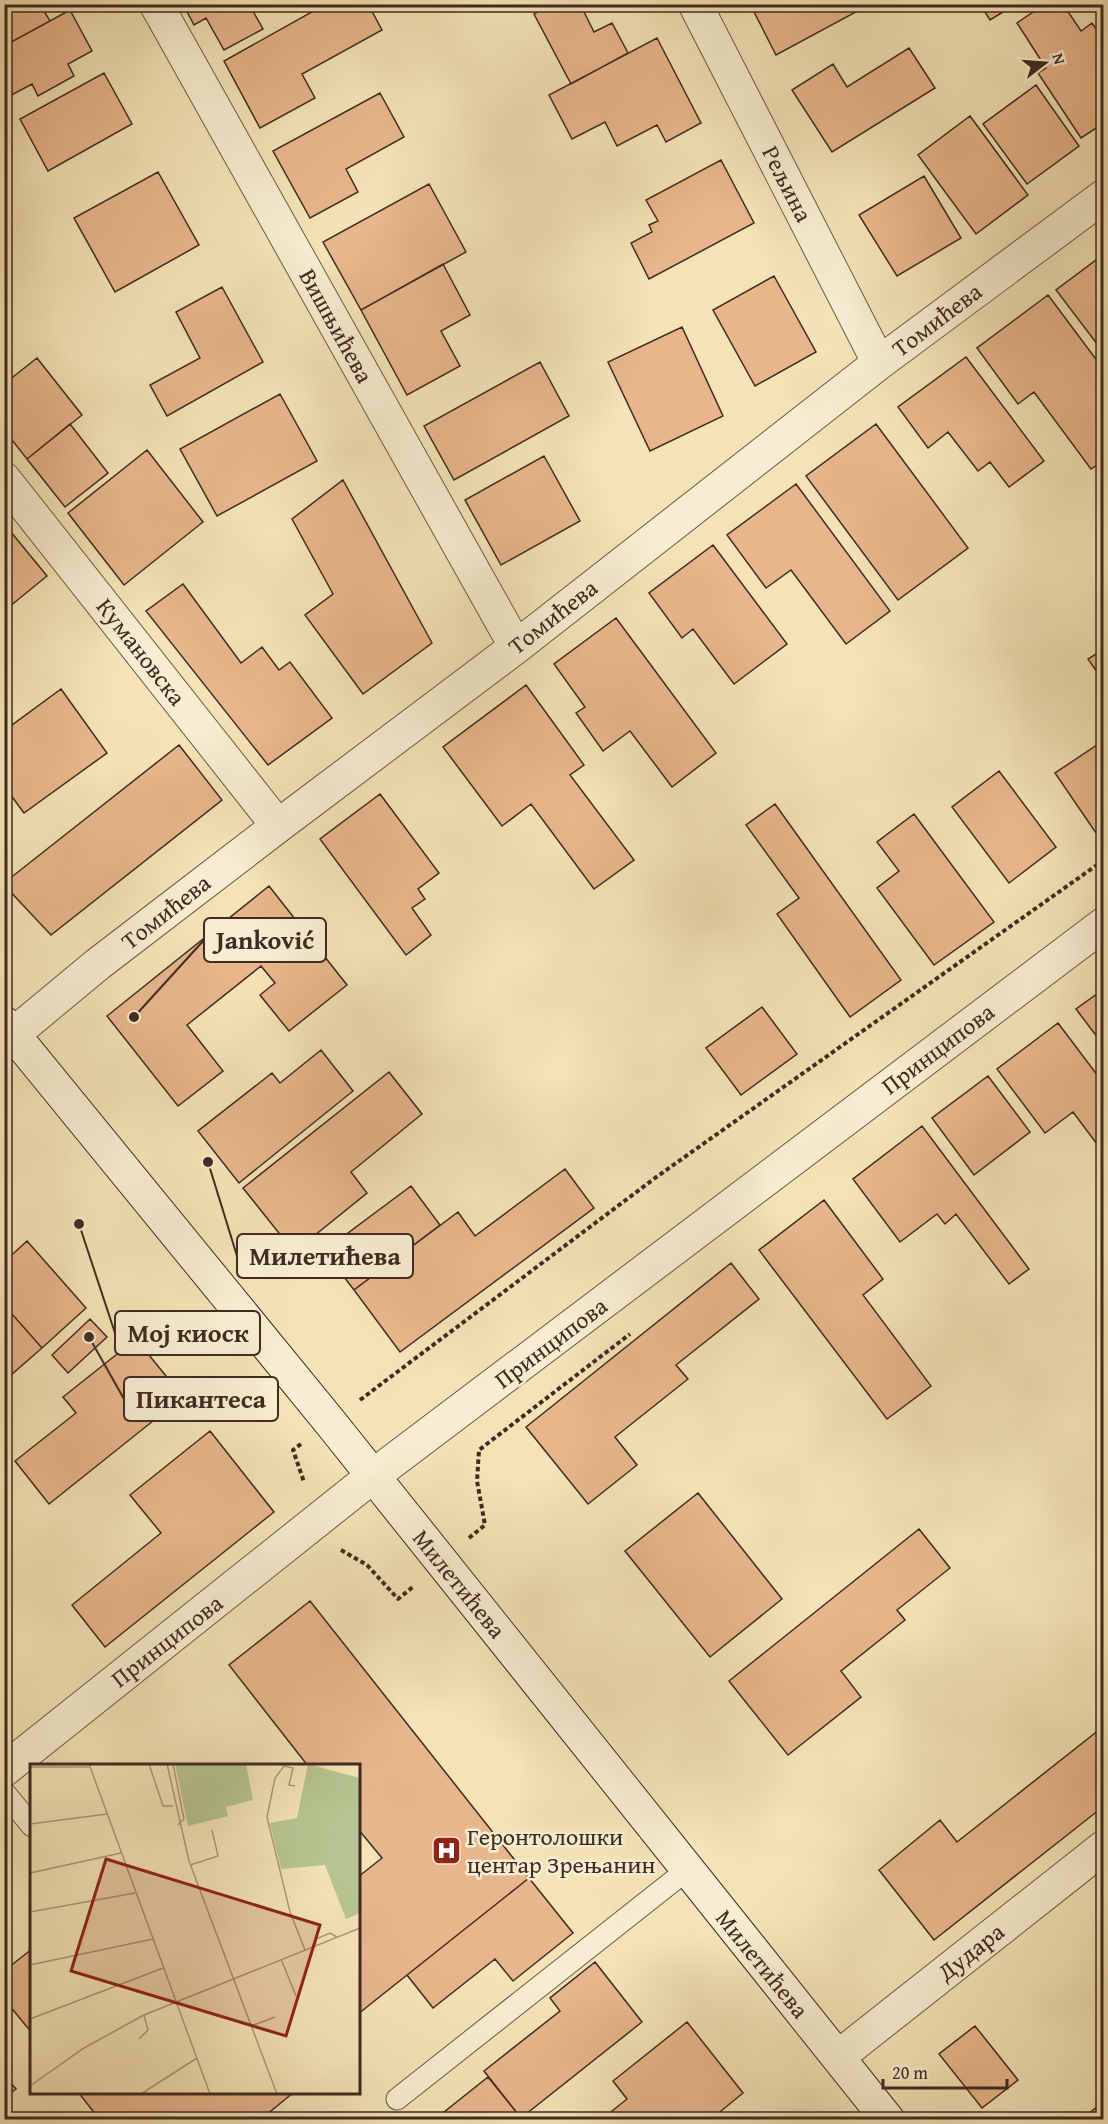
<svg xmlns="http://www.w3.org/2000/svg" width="1108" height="2124" font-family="'Gentium Book Plus',serif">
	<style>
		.building { fill: #e7b68c; stroke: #402a21; stroke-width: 1.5 }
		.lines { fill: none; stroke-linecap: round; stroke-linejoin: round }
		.service-casing { stroke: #6d5846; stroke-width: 23 }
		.minor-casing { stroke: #6d5846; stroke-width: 35 }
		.tertiary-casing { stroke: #6d5846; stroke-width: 35 }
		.secondary-casing { stroke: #402a21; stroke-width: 35 }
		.path { stroke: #402a21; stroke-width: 4; stroke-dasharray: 4.5 3; stroke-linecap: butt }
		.service { stroke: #f7edd0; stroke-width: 21 }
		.minor { stroke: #f7edd0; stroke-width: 33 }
		.tertiary { stroke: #f7edd0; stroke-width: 33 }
		.secondary { stroke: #f7edd0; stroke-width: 33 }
		.labels { text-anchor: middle; stroke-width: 5; stroke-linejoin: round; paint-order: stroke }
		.street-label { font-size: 24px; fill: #402a21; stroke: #f7edd0 }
		.poi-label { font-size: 24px; fill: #402a21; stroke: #f7edd0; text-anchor: start }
		.inset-road { fill: none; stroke: #ab997a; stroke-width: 1.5 }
		.view { fill: #8f2418; fill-opacity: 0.15; stroke: #8f2418; stroke-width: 3 }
		.inset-edge { fill: none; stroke: #402a21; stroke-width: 3 }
		.leader { fill: none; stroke: #402a21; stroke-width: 2 }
		.callout-dot { fill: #402a21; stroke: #f7edd0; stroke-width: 2 }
		.callout { fill: #f7edd0; stroke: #402a21; stroke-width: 2 }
		.callout-label { font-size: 26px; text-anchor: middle; font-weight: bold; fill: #402a21 }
	</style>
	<rect width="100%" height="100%" fill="#f3e3b6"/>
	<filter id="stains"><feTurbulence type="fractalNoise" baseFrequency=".00333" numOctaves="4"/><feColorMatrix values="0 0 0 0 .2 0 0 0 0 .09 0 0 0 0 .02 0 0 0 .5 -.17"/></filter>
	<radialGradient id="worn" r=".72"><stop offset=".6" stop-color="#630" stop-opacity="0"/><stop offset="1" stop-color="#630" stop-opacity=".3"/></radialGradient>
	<path class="building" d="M4,4H40L50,21L4,46Z
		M183,4H249L263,29L224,50L206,18L194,25Z
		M326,4H368L382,30L302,74L315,98L260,128L224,61Z
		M551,4H580L594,32L612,23L628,53L571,84L534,14Z
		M750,4H866L867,6L776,55Z
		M980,4H1016L990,20Z
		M1045,4H1063L1081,31L1092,23L1099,33L1104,30V123L1081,138L1038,73L1046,68L1017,23Z
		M70,10L92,51L68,64L74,76L38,96L32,84L4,99V46Z
		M657,38L701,123L666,142L657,125L617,146L605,122L572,139L549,95Z
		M909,48L935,88L832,152L792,90L833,64L847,87Z
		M104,73L132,124L48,171L20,119Z
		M1036,85L1079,146L1027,184L983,124Z
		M380,93L404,137L346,169L358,192L310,218L273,151Z
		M970,116L1028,195L976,234L918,155Z
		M721,160L754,223L649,279L631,243L652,232L649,225L658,221L646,200Z
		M158,172L199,245L115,292L74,218Z
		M924,176L961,238L897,276L859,215Z
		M429,184L466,252L361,310L323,242Z
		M1104,254V353L1056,290Z
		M443,264L470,315L441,331L460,366L407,395L361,310Z
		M774,276L816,352L755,386L713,310Z
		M222,287L263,362L167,416L150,385L200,358L176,312Z
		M1048,295L1104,370V460L1091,469L1034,392L1018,404L977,348Z
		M4,296L11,304L4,309Z
		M682,327L723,416L650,451L608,362Z
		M966,357L1044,461L1009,487L990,462L978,471L948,432L928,448L898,407Z
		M37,358L82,415L27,459L4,430V384Z
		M540,362L569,416L454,480L424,426Z
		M280,394L317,461L217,516L180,449Z
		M70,424L108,473L65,507L27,459Z
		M876,424L968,548L898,600L806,476Z
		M147,450L203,522L124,585L68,513Z
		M544,456L580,521L501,565L465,500Z
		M343,480L432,643L363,694L305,615L333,594L292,519Z
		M796,484L890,611L846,644L791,570L766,588L727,535Z
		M6,526L47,576L4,611V527Z
		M713,545L787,644L734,684L693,629L682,638L649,593Z
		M183,584L241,663L262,647L279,670L290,662L332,718L268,765L146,611Z
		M616,618L716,753L672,787L630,731L603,751L576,713L585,707L554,664Z
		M1104,649V682L1088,659Z
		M526,685L584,765L570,775L634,860L594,889L531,804L502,826L443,747Z
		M61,689L107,753L24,813L4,786V731Z
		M1103,741L1104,828L1096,833L1055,773Z
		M179,745L222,800L51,935L4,885V883Z
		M999,771L1056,847L1009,883L952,807Z
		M380,794L439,873L418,889L425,899L412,908L431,935L406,955L320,839Z
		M775,804L901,980L850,1017L777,914L799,898L746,825Z
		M914,814L994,922L934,965L877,888L899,871L877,842Z
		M269,886L347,985L289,1031L260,995L275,983L261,966L187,1025L223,1071L178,1106L107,1016Z
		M1104,989V1046L1076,1009Z
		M762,1007L797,1054L741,1095L706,1048Z
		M1058,1023L1104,1084V1089L1099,1092L1104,1098L1103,1152L1073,1112L1045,1133L997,1069Z
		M321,1050L353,1091L239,1183L198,1131L272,1073L280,1083Z
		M389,1072L422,1114L351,1172L367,1193L294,1252L243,1188Z
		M988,1076L1030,1132L974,1175L932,1118Z
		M922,1126L1029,1269L1009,1284L956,1214L945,1224L937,1214L900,1242L853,1179Z
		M565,1169L594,1208L400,1352L354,1290L458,1212L475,1236Z
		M411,1186L440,1225L354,1290L324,1251Z
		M824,1200L883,1279L863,1295L931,1386L887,1419L759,1250Z
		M27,1241L86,1308L42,1348L4,1305V1262Z
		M731,1263L759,1299L676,1365L688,1379L615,1437L637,1465L588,1504L526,1427Z
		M4,1305L42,1348L4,1381Z
		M90,1319L107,1337L68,1373L52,1355Z
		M136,1339L183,1397L49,1504L15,1461L76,1413L63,1397Z
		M210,1431L274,1512L105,1647L72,1605L161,1533L130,1495Z
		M698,1493L782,1599L710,1657L625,1551Z
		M919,1529L950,1568L897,1610L905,1620L841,1671L861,1697L788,1755L729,1681Z
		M310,1601L529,1878L358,2014V1877L382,1858L358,1829V1766H308L229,1665Z
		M1104,1726V1806L934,1940L879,1870L940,1820L957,1842Z
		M529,1878L573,1933L513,1981L495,1959L433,2008L407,1975Z
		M32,1949V2033L4,1999V1971Z
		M595,1962L642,2022L521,2118L484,2071L560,2011L550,1998Z
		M687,2022L743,2093L710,2120H601L627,2099L613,2081Z
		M975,2026L1018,2080L982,2108L939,2054Z
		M4,2075L16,2089L4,2098Z
		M488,2077L521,2118L519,2120H434Z
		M78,2092H294L260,2120H100Z
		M1104,2101V2120H1081Z"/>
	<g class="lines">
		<defs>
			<path id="service" d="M4,1792L32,1826
				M397,2099L687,1870"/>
			<path id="minor" d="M156,4L516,647
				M695,4L879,363
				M4,479L278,826
				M4,1042L98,964L278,826L516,647L879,363L1104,196
				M4,1770L373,1476
				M838,2057L1104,1847"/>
			<path id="tertiary" d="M373,1476L1104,924"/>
			<path id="secondary" d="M4,1023L330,1422L888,2120"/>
		</defs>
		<use href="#service" class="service-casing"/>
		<use href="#minor" class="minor-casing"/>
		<use href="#tertiary" class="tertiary-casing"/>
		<use href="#secondary" class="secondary-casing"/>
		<path class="path" d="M360,1400L655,1178L1104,860
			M301,1444L293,1450L304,1482
			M469,1538L485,1525L477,1481L479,1450L630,1334
			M341,1550L367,1565L398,1599L414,1586"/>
		<use href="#service" class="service"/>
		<use href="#minor" class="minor"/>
		<use href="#tertiary" class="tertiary"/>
		<use href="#secondary" class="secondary"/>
	</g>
	<defs>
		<symbol id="hospital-square" viewBox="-11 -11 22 22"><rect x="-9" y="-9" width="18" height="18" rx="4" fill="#8f2418" stroke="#f7edd0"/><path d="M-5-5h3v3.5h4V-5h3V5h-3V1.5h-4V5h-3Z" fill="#fff"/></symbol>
	</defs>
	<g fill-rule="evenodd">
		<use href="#hospital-square" x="430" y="1834" width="33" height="33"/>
	</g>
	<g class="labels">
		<g class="street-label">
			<text transform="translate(787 184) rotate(63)" y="8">Рељина</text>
			<text transform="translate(937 320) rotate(-37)" y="8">Томићева</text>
			<text transform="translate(336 326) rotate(61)" y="8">Вишњићева</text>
			<text transform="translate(553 617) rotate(-38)" y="8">Томићева</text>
			<text transform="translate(141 652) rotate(52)" y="8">Кумановска</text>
			<text transform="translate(166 912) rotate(-38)" y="8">Томићева</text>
			<text transform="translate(938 1049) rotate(-37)" y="8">Принципова</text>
			<text transform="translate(551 1343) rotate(-37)" y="8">Принципова</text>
			<text transform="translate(459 1584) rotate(51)" y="8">Милетићева</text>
			<text transform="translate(167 1641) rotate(-38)" y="8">Принципова</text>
			<text transform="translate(971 1952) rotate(-38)" y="8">Дудара</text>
			<text transform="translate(762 1964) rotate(51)" y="8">Милетићева</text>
		</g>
		<g class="poi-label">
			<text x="467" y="1845">Геронтолошки<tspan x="467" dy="28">центар Зрењанин</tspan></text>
		</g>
	</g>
	<g transform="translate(30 1764)">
		<rect width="330" height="330" fill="#f3e3b6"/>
		<path d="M145,0H216L223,36L196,43L198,52L158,62ZM278,0L330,14V149L316,155L295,101L251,105L240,59L267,54Z" fill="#b6c591"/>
		<path class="inset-road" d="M59,0L180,330M119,0L133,42H143M137,0L159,97L247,330M143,0L154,55L148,61M0,3H60M265,22L259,21L263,4L254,2L245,14L237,53L260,148L275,186M0,60L77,50M160,101L188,92L182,66M0,109L91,89M0,148L105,129M285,182L286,175L300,169L307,173M251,195L266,232M0,201L123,175M0,255L133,204M221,262L245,253M109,275L118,266L114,251M0,322L54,284L114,251L330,164M111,330L167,294"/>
		<path class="view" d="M76,95L290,161L256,272L41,207Z"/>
		<rect width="330" height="330" class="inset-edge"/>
	</g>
	<path class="leader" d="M134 1017L204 940M208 1162L237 1256M79 1224L115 1333M89 1337L124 1399"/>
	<g class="callout-dot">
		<circle cx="134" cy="1017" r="6"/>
		<circle cx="208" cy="1162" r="6"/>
		<circle cx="79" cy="1224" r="6"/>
		<circle cx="89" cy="1337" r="6"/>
	</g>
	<g class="callout">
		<rect x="204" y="918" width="122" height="44" rx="6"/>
		<rect x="237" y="1234" width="176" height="44" rx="6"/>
		<rect x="115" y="1311" width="145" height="44" rx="6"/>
		<rect x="124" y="1377" width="154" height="44" rx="6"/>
	</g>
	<g class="callout-label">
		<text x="265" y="949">Janković</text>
		<text x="325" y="1265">Милетићева</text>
		<text x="188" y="1342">Мој киоск</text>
		<text x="201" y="1408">Пикантеса</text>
	</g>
	<rect width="1108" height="2124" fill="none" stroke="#f3e3b6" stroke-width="24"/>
	<rect x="6" y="6" width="1096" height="2112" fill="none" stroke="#402a21" stroke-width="3"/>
	<rect x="12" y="12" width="1084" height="2100" fill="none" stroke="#402a21" stroke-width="1.5"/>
	<g transform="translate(1045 63) rotate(73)" stroke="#f7edd0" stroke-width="4.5" paint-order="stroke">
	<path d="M0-4.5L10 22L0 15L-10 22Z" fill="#402a21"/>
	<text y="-9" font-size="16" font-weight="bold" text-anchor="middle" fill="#402a21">N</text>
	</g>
	<path d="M883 2079v9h124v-9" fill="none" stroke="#402a21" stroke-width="3"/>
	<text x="892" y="2079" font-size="18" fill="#402a21" stroke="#f7edd0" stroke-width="4.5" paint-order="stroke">20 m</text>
	<rect width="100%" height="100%" filter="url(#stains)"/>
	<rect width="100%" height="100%" fill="url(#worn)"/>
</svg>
